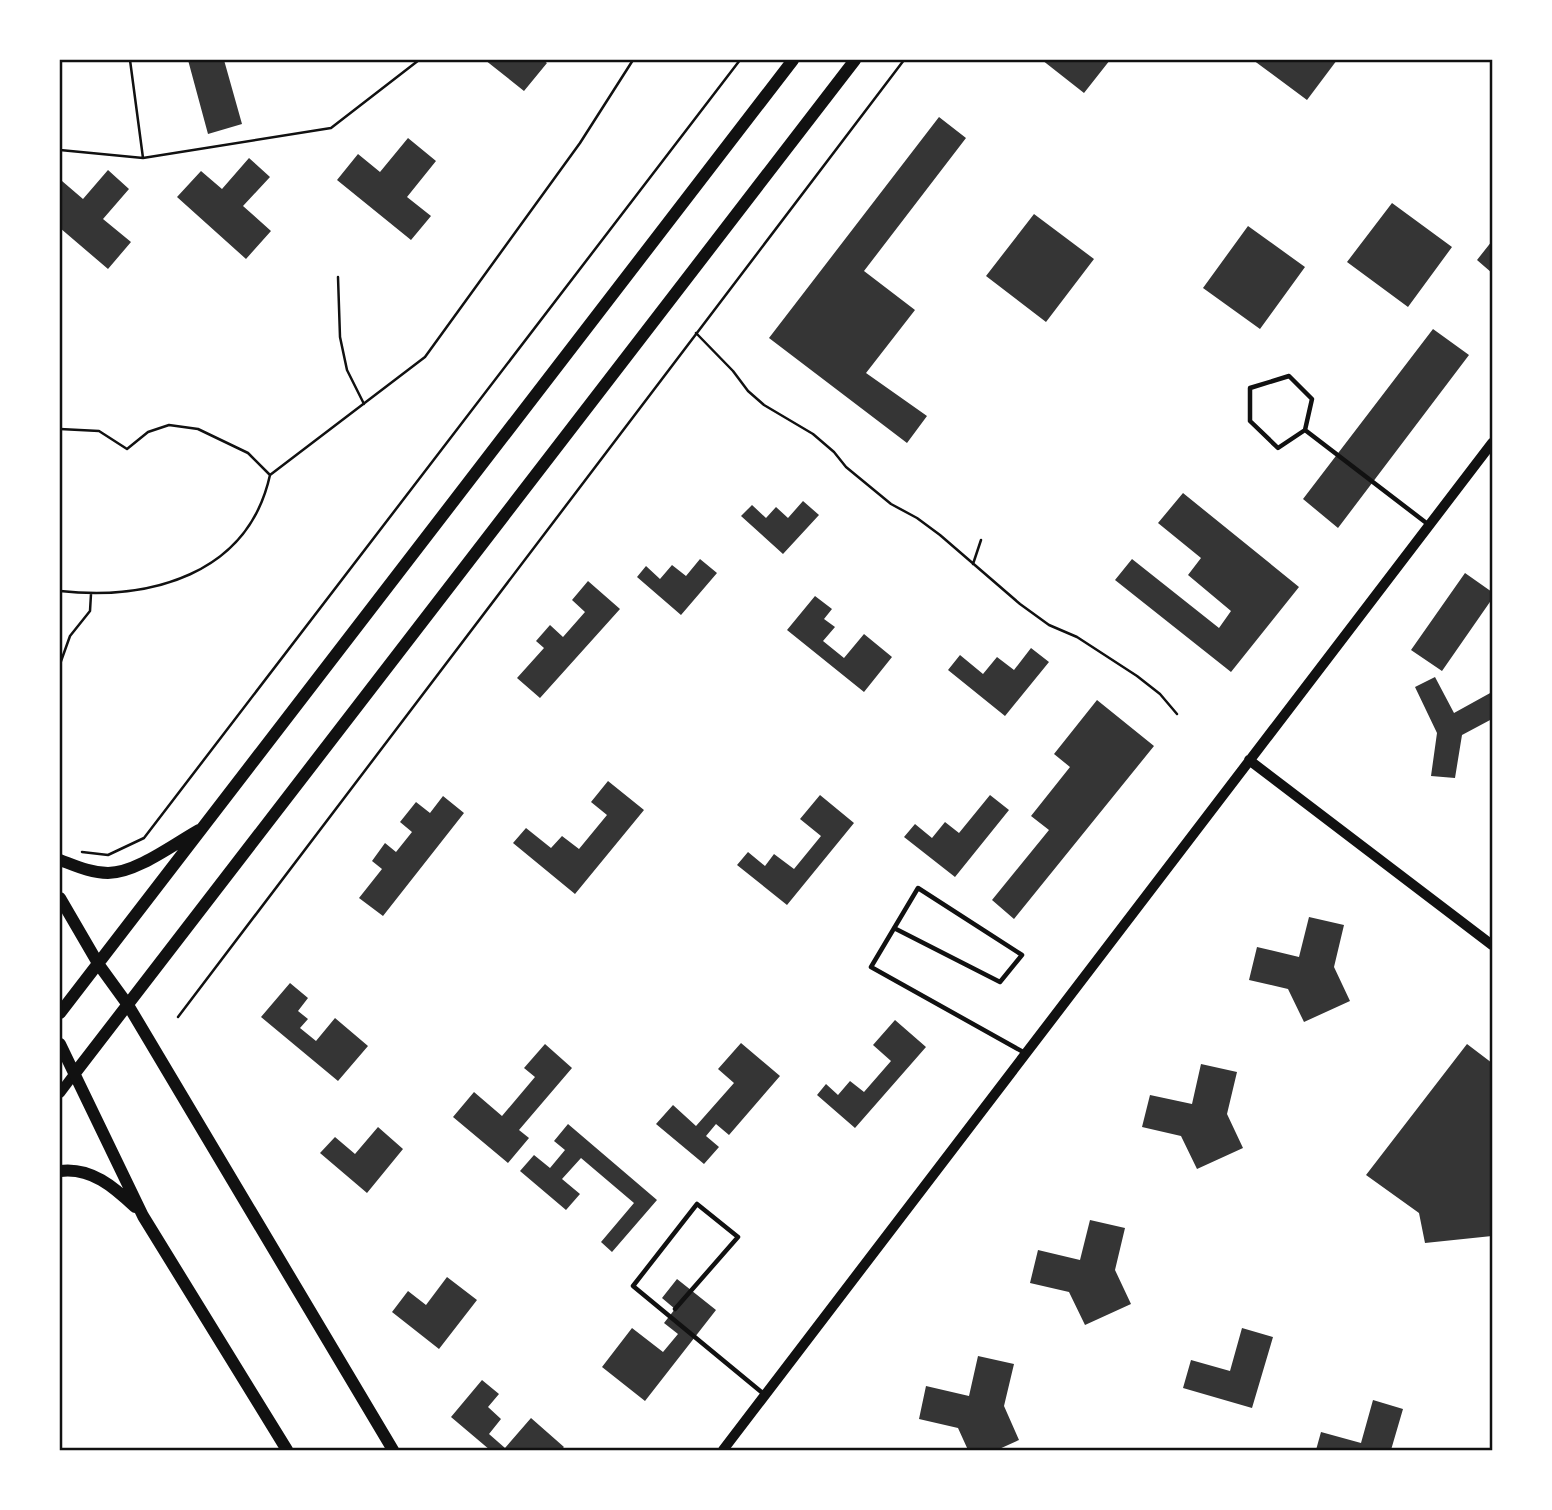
<svg xmlns="http://www.w3.org/2000/svg" width="1552" height="1510" font-family="Merriweather,serif">
	<style>
		.building { fill: #353535 }
		.lines { fill: none; stroke-linecap: round; stroke-linejoin: round }
		.path { stroke: #111; stroke-width: 2.5 }
		.service { stroke: #111; stroke-width: 4.5 }
		.tertiary { stroke: #111; stroke-width: 10 }
		.secondary { stroke: #111; stroke-width: 12 }
		.neatline { fill: none; stroke: #111; stroke-width: 2.5 }
	</style>
	<rect width="100%" height="100%" fill="#fff"/>
	<path class="building" d="M188,60H224L242,124L208,134Z
		M485,60H543L547,63L524,91Z
		M1042,60H1110L1084,93Z
		M1253,60H1337L1307,100Z
		M939,117L966,138L864,271L915,310L866,373L927,416L907,443L769,338Z
		M408,138L436,161L407,197L431,216L411,240L337,180L358,154L380,172Z
		M249,158L270,177L243,206L271,231L246,259L177,197L201,171L222,189Z
		M108,170L129,189L103,219L131,242L108,269L60,228V184L62,181L83,199Z
		M1392,203L1452,247L1408,307L1347,262Z
		M1034,214L1094,259L1046,322L986,276Z
		M1248,226L1305,267L1260,329L1203,288Z
		M1492,241V273L1477,260Z
		M1433,329L1469,355L1338,528L1303,499Z
		M1183,493L1299,587L1231,672L1115,580L1132,559L1219,628L1231,611L1188,575L1201,558L1158,523Z
		M803,501L819,515L783,554L741,516L752,505L766,518L776,507L788,518Z
		M700,559L717,573L681,615L637,577L646,566L660,579L672,565L686,576Z
		M1465,573L1492,592V599L1442,671L1411,650Z
		M588,581L620,609L540,698L517,678L544,648L536,641L550,625L563,637L585,612L572,600Z
		M815,596L832,609L824,619L835,627L823,641L844,658L864,634L892,657L864,692L787,630Z
		M1031,648L1049,662L1005,716L948,670L960,655L983,674L997,657L1014,670Z
		M1435,677L1454,713L1492,692V719L1462,735L1455,778L1431,776L1437,733L1415,687Z
		M1097,700L1154,746L1014,919L992,900L1049,830L1031,816L1070,767L1054,754Z
		M608,781L644,810L575,894L513,843L526,828L551,848L562,836L579,849L607,815L591,802Z
		M820,795L854,823L787,905L737,865L748,852L765,866L774,854L794,869L821,836L800,819Z
		M990,795L1009,810L955,877L904,837L915,824L932,838L945,822L959,833Z
		M443,796L464,813L383,916L359,898L382,869L372,861L385,843L396,852L412,832L400,822L416,802L430,813Z
		M1309,917L1344,925L1334,967L1350,1001L1304,1022L1288,989L1249,980L1257,947L1299,957Z
		M290,983L308,998L298,1011L308,1019L300,1028L316,1041L335,1018L368,1046L338,1081L261,1017Z
		M895,1020L926,1047L855,1128L817,1095L826,1084L838,1095L850,1081L864,1092L891,1061L873,1045Z
		M741,1043L780,1076L729,1135L716,1124L706,1136L719,1147L704,1164L656,1124L673,1105L696,1126L734,1083L718,1069Z
		M545,1044L572,1068L519,1130L529,1138L508,1163L453,1117L474,1092L502,1116L535,1077L524,1068Z
		M1467,1044L1492,1063V1236L1425,1243L1419,1213L1366,1175Z
		M1201,1064L1237,1072L1227,1114L1243,1148L1197,1169L1181,1136L1142,1127L1150,1095L1192,1104Z
		M568,1124L657,1200L612,1252L601,1242L634,1203L581,1158L562,1179L580,1194L566,1210L520,1171L534,1155L550,1168L565,1150L554,1141Z
		M378,1127L403,1149L367,1193L320,1153L335,1137L355,1154Z
		M1090,1220L1125,1228L1115,1270L1131,1304L1085,1325L1069,1292L1030,1283L1038,1250L1080,1260Z
		M447,1277L477,1300L439,1349L392,1312L408,1291L426,1305Z
		M677,1279L716,1310L645,1401L602,1367L632,1328L663,1352L678,1334L664,1323L675,1309L662,1298Z
		M1242,1328L1273,1337L1252,1408L1183,1388L1191,1360L1230,1371Z
		M978,1356L1014,1364L1004,1406L1019,1440L997,1450H968L958,1428L919,1419L926,1386L969,1396Z
		M482,1380L499,1394L488,1407L501,1419L489,1434L505,1448L531,1418L564,1447L561,1450H490L451,1417Z
		M1373,1400L1403,1409L1391,1450H1316L1321,1432L1361,1443Z"/>
	<g class="lines">
		<path class="path" d="M60,150L143,158L130,60
			M143,158L331,128L419,60
			M338,277L340,337L347,370L364,404
			M696,333L733,371L748,391L764,405L813,434L834,452L846,467L891,504L917,518L940,535L1020,604L1049,625L1077,637L1137,676L1160,694L1177,714
			M60,429L99,431L127,449L148,432L169,425L198,429L248,453L270,475
			M973,564L981,540
			M60,591C149,601 248,575 270,475L425,357L580,143L633,60
			M60,664L70,636L90,611L91,594
			M82,852L108,855L144,838L740,60
			M178,1017L904,60"/>
		<path class="service" d="M1305,430L1278,448L1250,421V388L1289,376L1312,399L1305,430L1429,525
			M894,928L1000,982L1022,955L918,888L871,967L1025,1053
			M675,1309L738,1237L697,1204L633,1286L765,1395"/>
		<path class="tertiary" d="M1249,760L1492,945
			M60,1093L75,1073
			M723,1450L1492,443"/>
		<path class="secondary" d="M60,860C76,866 91,873 108,873C136,873 174,844 199,830
			M60,898L99,965L128,1005L393,1450
			M60,1013L793,60
			M60,1044L143,1216L287,1450
			M75,1073L855,60
			M60,1171C91,1167 114,1187 135,1207"/>
	</g>
	<rect width="1552" height="1510" fill="none" stroke="#ffffff" stroke-width="122"/>
	<rect x="61" y="61" width="1430" height="1388" class="neatline"/>
</svg>
